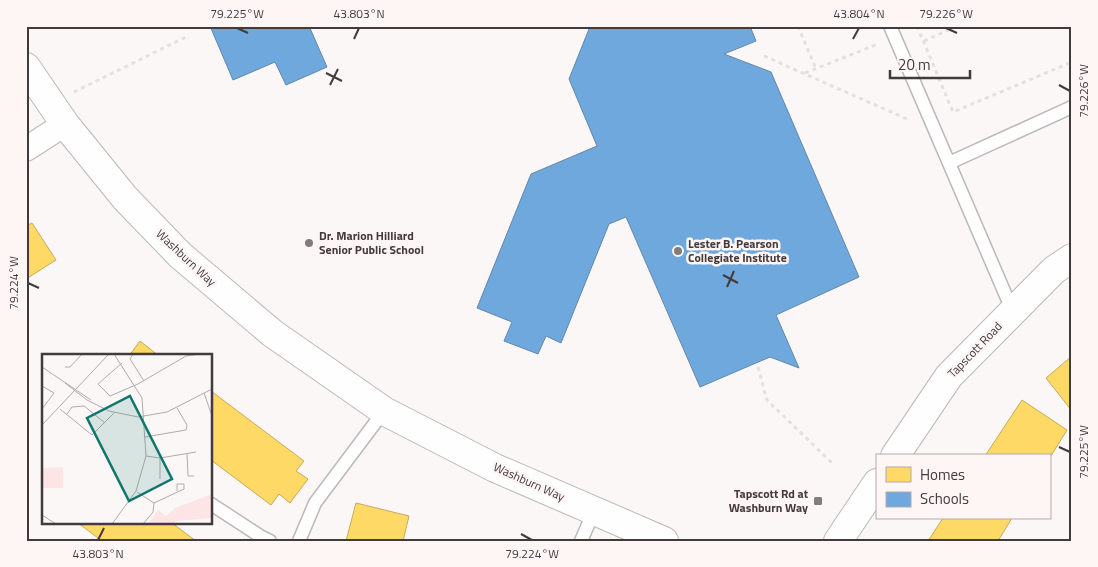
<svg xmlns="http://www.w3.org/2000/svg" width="1098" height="567" font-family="'Titillium Web',sans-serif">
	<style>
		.homes { fill: #ffd966; stroke: #c6aa59 }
		.schools { fill: #6fa8dc; stroke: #6187ac }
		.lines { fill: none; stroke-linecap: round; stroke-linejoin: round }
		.lane-casing { stroke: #bdb8b8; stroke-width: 15 }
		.street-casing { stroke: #bdb8b8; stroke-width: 26 }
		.secondary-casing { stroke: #bdb8b8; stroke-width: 30 }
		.path { stroke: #e2e0e0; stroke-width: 3; stroke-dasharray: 4 4; stroke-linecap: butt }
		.lane { stroke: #fffefe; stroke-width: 12 }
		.street { stroke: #fffefe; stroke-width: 24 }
		.secondary { stroke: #fffefe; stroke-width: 28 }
		.ticks { fill: none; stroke: #413b3b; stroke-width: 2 }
		.poi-dot { fill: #827d7d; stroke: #fef5f5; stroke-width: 2 }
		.labels { text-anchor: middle; stroke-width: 5; stroke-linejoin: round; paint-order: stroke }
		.poi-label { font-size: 12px; font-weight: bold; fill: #413b3b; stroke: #fef5f5; text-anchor: start }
		.street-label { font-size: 12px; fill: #413b3b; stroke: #fef5f5 }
		.inset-road { fill: none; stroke: #b1acac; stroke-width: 1 }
		.view { fill: #0f766e; fill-opacity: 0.15; stroke: #0f766e; stroke-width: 2.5 }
		.inset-edge { fill: none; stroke: #413b3b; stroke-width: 2.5 }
		.neatline { fill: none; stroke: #413b3b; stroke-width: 2 }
		.ticks-label { font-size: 12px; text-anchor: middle; fill: #413b3b }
	</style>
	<rect width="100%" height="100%" fill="#fcf7f7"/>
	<path class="homes" d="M32,223L56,260L26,279V226Z
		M140,341L159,356H129Z
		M1072,356V411L1046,378Z
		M211,391L304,461L296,471L308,479L290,503L279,494L271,505L211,460Z
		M1022,400L1067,430L1049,459V456H985Z
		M356,503L409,516L403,541H346Z
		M943,518H1012L998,541H928Z
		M78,523H172L196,541H102Z"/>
	<path class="schools" d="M210,26H309L327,67L286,85L275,62L233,80Z
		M587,26H750L756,41L724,54L771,72L859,277L776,315L799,368L770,357L700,387L626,217L609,224L561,343L546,336L538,354L504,341L512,322L477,308L531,174L597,146L569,79L589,29Z"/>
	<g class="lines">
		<defs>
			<path id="lane" d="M890,26L1013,312
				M949,163L1072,107
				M211,504L260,536L270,541
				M299,541L315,503L384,411
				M581,541L594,511"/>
			<path id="street" d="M26,149L65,124"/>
			<path id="secondary" d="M26,67L65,124L125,198L180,255L272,333L384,411L495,468L664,541
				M895,456L949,376L1054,270L1072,258
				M838,541L877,483"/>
		</defs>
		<use href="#lane" class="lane-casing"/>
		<use href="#street" class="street-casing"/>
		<use href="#secondary" class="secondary-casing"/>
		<path class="path" d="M798,26L816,69
			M917,26L953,112L1072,62
			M924,41L957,26
			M764,56L907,119
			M805,73L878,44
			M74,92L188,36
			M758,367L767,400L832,463"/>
		<use href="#lane" class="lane"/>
		<use href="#street" class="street"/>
		<use href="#secondary" class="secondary"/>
	</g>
	<path class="ticks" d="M237,28L248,33M946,28L957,33M354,39L359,28M853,39L859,28M326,73L342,81M330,85L338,69M1059,85L1070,91M723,275L738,283M28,283L39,288M727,287L734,271M1059,447L1070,452M521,534L532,540M98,540L104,528"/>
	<g class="poi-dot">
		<circle cx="309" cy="243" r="5"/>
		<circle cx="678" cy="251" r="5"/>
		<rect x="813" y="496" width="10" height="10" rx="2.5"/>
	</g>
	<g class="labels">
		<g class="poi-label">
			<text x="319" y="240">Dr. Marion Hilliard<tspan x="319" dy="14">Senior Public School</tspan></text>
			<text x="688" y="248">Lester B. Pearson<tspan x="688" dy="14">Collegiate Institute</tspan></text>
			<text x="808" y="498" text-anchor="end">Tapscott Rd at<tspan x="808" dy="14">Washburn Way</tspan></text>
		</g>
		<g class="street-label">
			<text transform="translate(186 258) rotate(43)" y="4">Washburn Way</text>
			<text transform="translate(975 350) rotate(-46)" y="4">Tapscott Road</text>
			<text transform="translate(529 482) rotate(24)" y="4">Washburn Way</text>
		</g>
	</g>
	<g transform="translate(42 354)">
		<rect width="170" height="170" fill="#fcf7f7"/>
		<path d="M21,113V134H0V114ZM170,140V164L133,167V170H106L116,156L124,162L133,154Z" fill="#fde5e5"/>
		<path class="inset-road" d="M91,0L88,5L102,27M80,9L56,30L68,42L96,30L144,2L159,0M0,13L49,46M23,13H28L40,0M23,29L45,46L67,57L96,63L125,58L170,35M0,32L12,39L0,55M162,39L170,62M18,55L50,81L72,59M25,60L30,53L42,52L63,69M0,71L67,0M103,83L144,76L145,71L135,54M145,100L146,122H152M104,102L118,104L154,98M118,125V104M95,138L112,149M112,149L142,135V130H135V137M0,161L14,170M70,170L94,137L104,102L100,44L72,0M101,170L111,158L112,149"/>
		<path class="view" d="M88,42L130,125L87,147L45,64Z"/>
		<rect width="170" height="170" class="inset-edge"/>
	</g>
	<rect width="1098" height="567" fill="none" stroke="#fef5f5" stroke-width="55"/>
	<rect x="876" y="454" width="175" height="65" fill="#fef5f5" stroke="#b2abab"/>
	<rect x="886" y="467" width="25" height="15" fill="#ffd966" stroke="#b2abab"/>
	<text x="920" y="480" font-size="15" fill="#413b3b">Homes</text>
	<rect x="886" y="492" width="25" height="15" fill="#6fa8dc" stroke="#b2abab"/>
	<text x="920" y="504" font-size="15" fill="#413b3b">Schools</text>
	<path d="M890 70v8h80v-8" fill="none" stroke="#413b3b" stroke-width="2.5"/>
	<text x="898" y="70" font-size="15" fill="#413b3b" stroke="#fef5f5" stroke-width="4" paint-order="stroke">20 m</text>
	<rect x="28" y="28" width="1042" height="512" class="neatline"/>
	<g class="ticks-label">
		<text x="237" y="18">79.225°W</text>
		<text x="359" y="18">43.803°N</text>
		<text x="859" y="18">43.804°N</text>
		<text x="946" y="18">79.226°W</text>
		<text transform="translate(1084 91) rotate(-90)" y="4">79.226°W</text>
		<text transform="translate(14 283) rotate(-90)" y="4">79.224°W</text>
		<text transform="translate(1084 452) rotate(-90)" y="4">79.225°W</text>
		<text x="98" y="558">43.803°N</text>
		<text x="532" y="558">79.224°W</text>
	</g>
</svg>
